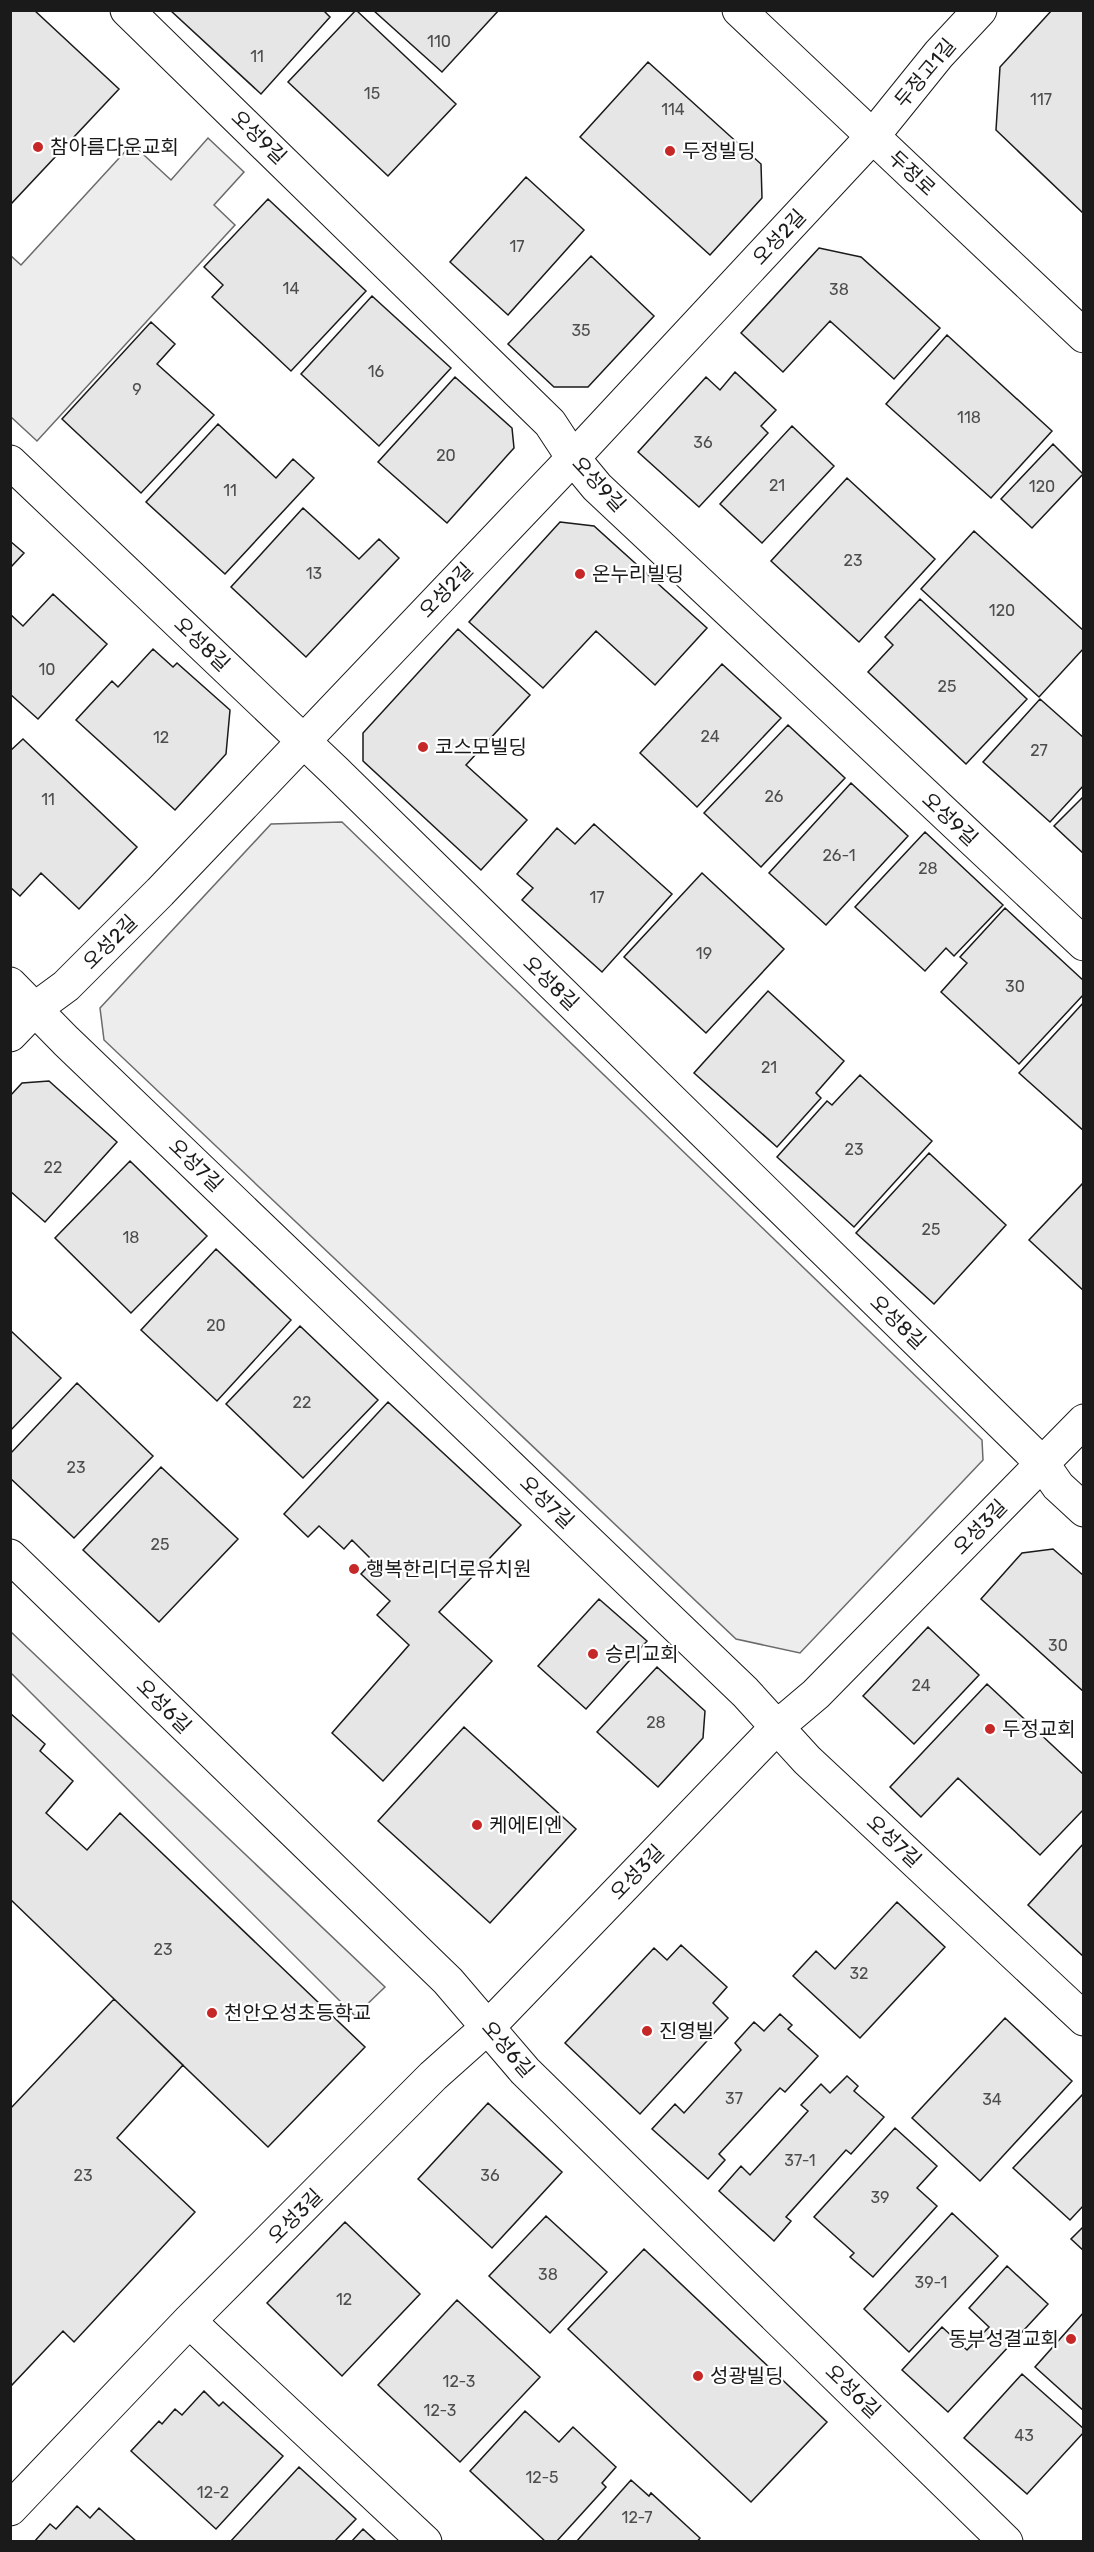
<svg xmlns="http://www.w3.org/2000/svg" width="1094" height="2552" font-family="Rubik,'Noto Sans KR',sans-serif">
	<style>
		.built { fill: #ededed; stroke: #6a6a6a; stroke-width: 1.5 }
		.building { fill: #e6e6e6; stroke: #1a1a1a; stroke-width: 1.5 }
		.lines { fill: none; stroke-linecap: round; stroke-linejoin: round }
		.street-casing { stroke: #1a1a1a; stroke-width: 35 }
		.secondary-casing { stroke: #1a1a1a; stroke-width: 35 }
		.street { stroke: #fff; stroke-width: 33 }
		.secondary { stroke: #fff; stroke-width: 33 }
		.poi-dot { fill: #c62828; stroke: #fff; stroke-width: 2 }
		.labels { text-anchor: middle; stroke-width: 4.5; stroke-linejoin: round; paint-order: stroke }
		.number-label { font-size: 16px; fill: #4d4d4d }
		.street-label { font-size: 20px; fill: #1a1a1a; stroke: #fff }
		.poi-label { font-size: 20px; fill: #1a1a1a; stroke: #fff; text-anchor: start }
	</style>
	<rect width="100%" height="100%" fill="#fff"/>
	<path class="built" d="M208,138L244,172L214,205L235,225L37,441L11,417V256L21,265L132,144L171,180Z
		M342,822L982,1440L983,1460L800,1653L736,1639L104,1040L100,1008L271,824Z
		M10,1631L385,1987L355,2016L11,1673Z"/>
	<path class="building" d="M10,10H34L119,89L10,205Z
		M170,10H323L330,17L261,94Z
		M356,10L456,104L388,176L288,82Z
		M373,10H499L442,72Z
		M1052,10H1084V214L996,130L1000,67Z
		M648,62L761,164L762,198L710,255L580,137Z
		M526,177L584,230L508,315L450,262Z
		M268,199L366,291L291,371L212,297L223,285L204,267Z
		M819,248L861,257L940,328L894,379L830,321L783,372L741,333Z
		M591,256L654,316L588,387H554L508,344Z
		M372,296L451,368L379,446L301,374Z
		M151,322L175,344L157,364L214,415L141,493L62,419Z
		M947,335L1052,431L991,498L886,404Z
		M735,372L776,410L761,426L768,433L699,507L638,452L706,377L720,390Z
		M455,377L512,428L514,448L447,523L378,462Z
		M218,424L276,478L293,459L314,478L225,574L146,502Z
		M792,426L834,466L762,543L720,504Z
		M1053,444L1083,474L1032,528L1001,499Z
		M847,478L935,559L859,642L771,561Z
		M303,508L359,559L379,539L399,558L306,657L231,587Z
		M560,522L594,526L707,628L655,685L596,631L543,688L469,622Z
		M974,531L1084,631V648L1039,697L921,589Z
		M10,541L24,553L10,568Z
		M53,594L107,644L38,719L10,694V614L23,626Z
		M920,599L1027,699L966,764L868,672L893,645L885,637Z
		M458,629L530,695L466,765L527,820L481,870L363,761V733Z
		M153,649L173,667L177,663L230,710L226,754L175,810L76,720L112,681L118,687Z
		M722,664L781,718L697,807L640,753Z
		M1040,699L1084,738V785L1050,822L983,762Z
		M788,725L845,778L761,867L704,813Z
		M23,739L137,847L79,909L41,873L20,896L10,887V751Z
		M851,783L908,836L826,925L769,873Z
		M1084,796V854L1054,826Z
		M594,824L672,894L602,972L522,900L533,888L517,874L557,828L575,844Z
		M925,832L1003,905L954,956L946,948L925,971L855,907Z
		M702,873L784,949L706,1033L624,957Z
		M1005,908L1084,981V994L1019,1064L941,992L967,963L960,957Z
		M768,991L844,1061L816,1093L821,1098L777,1147L694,1073Z
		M1084,1002V1131L1019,1073Z
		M860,1075L932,1141L854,1227L777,1157L827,1101L832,1105Z
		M49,1081L117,1142L45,1222L10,1191V1096L22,1083Z
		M929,1153L1006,1225L934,1304L856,1233Z
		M130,1161L207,1236L131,1313L55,1238Z
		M1084,1182V1291L1029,1240Z
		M216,1249L291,1320L217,1401L141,1330Z
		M300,1326L378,1400L303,1478L226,1404Z
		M10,1330L61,1378L10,1431Z
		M77,1383L153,1456L74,1538L10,1478V1454Z
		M388,1402L521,1525L439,1612L492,1661L383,1781L332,1733L409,1645L377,1615L390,1601L361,1574L373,1561L352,1540L344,1549L319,1526L308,1537L284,1514Z
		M161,1467L238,1539L159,1622L83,1550Z
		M1053,1549L1084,1576V1692L981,1599L1022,1553Z
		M599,1599L647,1641L586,1709L538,1666Z
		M928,1627L979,1675L914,1744L863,1696Z
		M657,1667L705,1711L703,1738L658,1787L597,1732Z
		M987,1684L1084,1775V1809L1040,1855L958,1778L921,1817L890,1787Z
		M10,1713L45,1744L40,1751L73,1781L46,1813L87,1850L120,1813L365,2047L268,2147L10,1899Z
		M464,1727L576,1829L490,1923L378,1821Z
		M1084,1843V1957L1028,1905Z
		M897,1902L945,1947L860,2038L793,1976L816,1951L835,1969Z
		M681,1945L727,1987L713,2003L728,2018L640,2114L565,2043L654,1948L667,1960Z
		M114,1999L183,2065L117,2138L195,2212L74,2342L63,2331L10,2387V2109Z
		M780,2014L792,2025L788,2029L818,2056L785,2092L780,2088L719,2154L725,2160L708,2179L652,2129L675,2104L684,2113L741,2050L735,2043L754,2022L764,2031Z
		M1005,2018L1072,2081L980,2181L912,2118Z
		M847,2076L858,2086L854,2091L884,2117L851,2154L846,2150L786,2217L791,2221L774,2241L719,2191L741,2166L750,2175L808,2111L801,2105L821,2084L830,2093Z
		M1084,2093V2205L1070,2220L1013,2168Z
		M488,2103L562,2172L492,2248L418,2179Z
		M895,2128L937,2166L917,2188L937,2206L873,2277L850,2257L854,2253L814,2217Z
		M952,2213L998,2256L909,2352L864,2309Z
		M546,2216L607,2272L550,2333L489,2276Z
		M345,2222L420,2294L342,2376L267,2303Z
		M1084,2226V2251L1071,2239Z
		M644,2249L827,2422L751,2502L568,2329Z
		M1007,2266L1048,2304L948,2412L902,2370L942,2327L967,2350L989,2327L969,2308Z
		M457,2300L540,2377L460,2462L378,2385Z
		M1084,2312V2411L1035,2367Z
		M1022,2374L1084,2429V2432L1027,2494L964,2438Z
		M204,2391L219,2406L223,2402L283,2456L216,2529L131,2451L159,2421L162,2424L175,2409L182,2415Z
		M525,2411L559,2442L573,2427L616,2467L602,2483L606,2487L556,2542H546L470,2471Z
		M299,2467L356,2519L334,2542H230Z
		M631,2480L649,2496L651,2493L700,2538L697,2542H576Z
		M77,2506L90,2518L99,2508L137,2542H34L50,2524L56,2529Z
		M363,2529L377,2542H351Z"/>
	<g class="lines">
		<defs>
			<path id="street" d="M127,10L550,423L573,458L597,487L1084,944
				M10,462L336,772L1042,1463L1058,1486L1084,1510
				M10,984L66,1041L745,1692L807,1760L1084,2019
				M10,1035L36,1008L66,986L160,892L573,458L872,137L939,54L980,10
				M10,1556L448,1981L525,2071L1006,2542
				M189,2321L425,2542
				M10,2509L189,2321L433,2076L489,2026L777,1727L816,1694L1084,1421"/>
			<path id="secondary" d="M739,10L1084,336"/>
		</defs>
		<use href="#street" class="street-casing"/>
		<use href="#secondary" class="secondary-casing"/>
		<use href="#street" class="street"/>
		<use href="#secondary" class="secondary"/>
	</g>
	<g class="poi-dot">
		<circle cx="38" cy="147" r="6"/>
		<circle cx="670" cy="151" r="6"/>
		<circle cx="580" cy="574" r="6"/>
		<circle cx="423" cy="747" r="6"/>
		<circle cx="354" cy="1569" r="6"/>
		<circle cx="593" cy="1654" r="6"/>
		<circle cx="990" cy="1729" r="6"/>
		<circle cx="477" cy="1825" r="6"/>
		<circle cx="212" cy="2013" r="6"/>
		<circle cx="647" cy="2031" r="6"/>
		<circle cx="1071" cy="2339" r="6"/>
		<circle cx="698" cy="2376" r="6"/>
	</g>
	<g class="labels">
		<g class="number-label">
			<text x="439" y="47">110</text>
			<text x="257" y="62">11</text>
			<text x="372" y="99">15</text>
			<text x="1041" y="105">117</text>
			<text x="673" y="115">114</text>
			<text x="517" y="252">17</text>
			<text x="291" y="294">14</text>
			<text x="839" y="295">38</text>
			<text x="581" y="336">35</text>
			<text x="376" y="377">16</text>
			<text x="137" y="395">9</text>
			<text x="969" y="423">118</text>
			<text x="703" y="448">36</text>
			<text x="446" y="461">20</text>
			<text x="777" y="491">21</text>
			<text x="1042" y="492">120</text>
			<text x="230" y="496">11</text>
			<text x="853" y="566">23</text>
			<text x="314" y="579">13</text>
			<text x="1002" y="616">120</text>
			<text x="47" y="675">10</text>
			<text x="947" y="692">25</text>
			<text x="710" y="742">24</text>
			<text x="161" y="743">12</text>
			<text x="1039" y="756">27</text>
			<text x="774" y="802">26</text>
			<text x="48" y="805">11</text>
			<text x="839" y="861">26-1</text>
			<text x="928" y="874">28</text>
			<text x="597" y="903">17</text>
			<text x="704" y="959">19</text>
			<text x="1015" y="992">30</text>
			<text x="769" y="1073">21</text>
			<text x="854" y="1155">23</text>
			<text x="53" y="1173">22</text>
			<text x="931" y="1235">25</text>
			<text x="131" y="1243">18</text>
			<text x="216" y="1331">20</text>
			<text x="302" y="1408">22</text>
			<text x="76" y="1473">23</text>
			<text x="160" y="1550">25</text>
			<text x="1058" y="1651">30</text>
			<text x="921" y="1691">24</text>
			<text x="656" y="1728">28</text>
			<text x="163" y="1955">23</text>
			<text x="859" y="1979">32</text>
			<text x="734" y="2104">37</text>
			<text x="992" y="2105">34</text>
			<text x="800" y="2166">37-1</text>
			<text x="83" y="2181">23</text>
			<text x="490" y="2181">36</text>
			<text x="880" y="2203">39</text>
			<text x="548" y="2280">38</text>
			<text x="931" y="2288">39-1</text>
			<text x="344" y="2305">12</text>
			<text x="459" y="2387">12-3</text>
			<text x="440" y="2416">12-3</text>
			<text x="1024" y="2441">43</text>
			<text x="542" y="2483">12-5</text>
			<text x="213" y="2498">12-2</text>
			<text x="637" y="2523">12-7</text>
		</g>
		<g class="street-label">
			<text transform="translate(925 73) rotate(-50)" y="7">두정고1길</text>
			<text transform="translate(259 137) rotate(44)" y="7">오성9길</text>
			<text transform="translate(912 173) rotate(43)" y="7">두정로</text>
			<text transform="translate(779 237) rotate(-47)" y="7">오성2길</text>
			<text transform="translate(599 484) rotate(47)" y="7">오성9길</text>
			<text transform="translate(446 590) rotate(-46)" y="7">오성2길</text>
			<text transform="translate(202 644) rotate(44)" y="7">오성8길</text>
			<text transform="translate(950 819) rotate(43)" y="7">오성9길</text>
			<text transform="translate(110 942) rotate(-45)" y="7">오성2길</text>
			<text transform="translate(551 983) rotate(44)" y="7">오성8길</text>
			<text transform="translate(196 1165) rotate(44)" y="7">오성7길</text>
			<text transform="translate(898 1322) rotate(44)" y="7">오성8길</text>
			<text transform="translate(547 1502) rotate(44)" y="7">오성7길</text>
			<text transform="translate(980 1527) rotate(-46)" y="7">오성3길</text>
			<text transform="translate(164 1706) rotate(45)" y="7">오성6길</text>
			<text transform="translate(894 1841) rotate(43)" y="7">오성7길</text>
			<text transform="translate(637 1872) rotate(-46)" y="7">오성3길</text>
			<text transform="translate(508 2049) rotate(49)" y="7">오성6길</text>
			<text transform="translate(295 2216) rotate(-45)" y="7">오성3길</text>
			<text transform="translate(853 2391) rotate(44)" y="7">오성6길</text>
		</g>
		<g class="poi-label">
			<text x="50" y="154">참아름다운교회</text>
			<text x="682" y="158">두정빌딩</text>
			<text x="592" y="581">온누리빌딩</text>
			<text x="435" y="754">코스모빌딩</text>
			<text x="366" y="1576">행복한리더로유치원</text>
			<text x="605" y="1661">승리교회</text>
			<text x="1002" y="1736">두정교회</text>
			<text x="489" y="1832">케에티엔</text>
			<text x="224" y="2020">천안오성초등학교</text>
			<text x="659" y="2038">진영빌</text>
			<text x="1059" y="2346" text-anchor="end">동부성결교회</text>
			<text x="710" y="2383">성광빌딩</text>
		</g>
	</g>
	<rect width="1094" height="2552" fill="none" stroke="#1a1a1a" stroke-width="24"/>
</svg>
